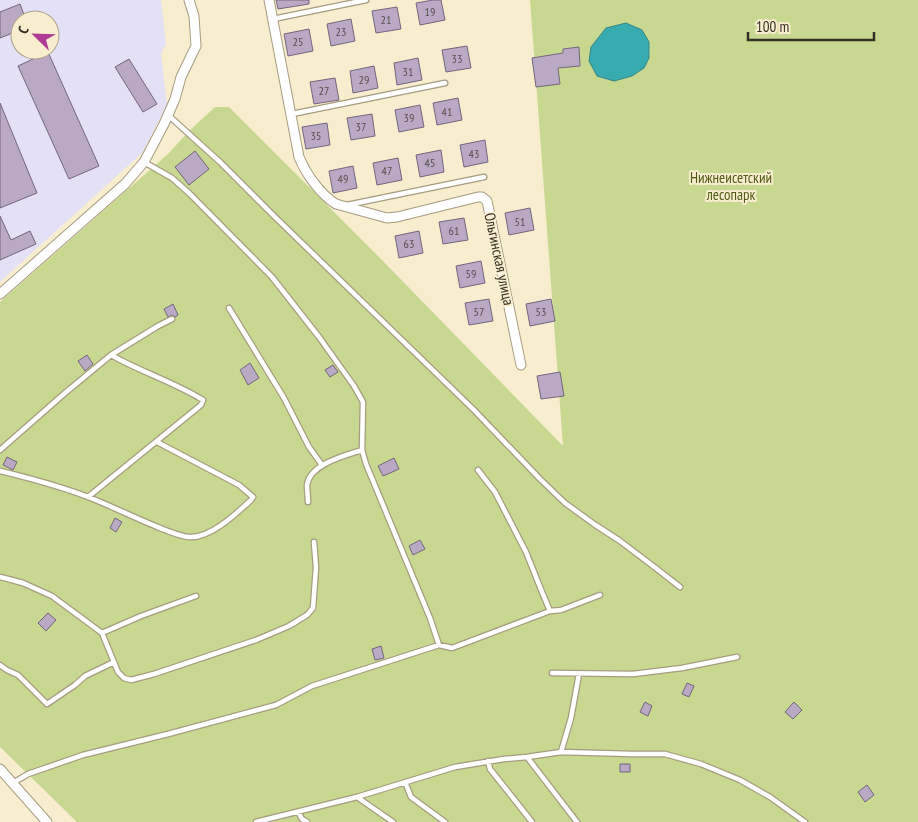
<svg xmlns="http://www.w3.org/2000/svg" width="918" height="822" font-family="'PT Sans Narrow',sans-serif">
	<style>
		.industrial { fill: #e4e1f7; fill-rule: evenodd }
		.green { fill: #c8d890 }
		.water { fill: #37abb0; stroke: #368686 }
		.building { fill: #baa9c4; stroke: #74657d }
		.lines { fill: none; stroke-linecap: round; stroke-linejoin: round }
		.service-casing { stroke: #a69c80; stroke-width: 7 }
		.minor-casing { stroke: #a69c80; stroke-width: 11 }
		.service { stroke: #fff; stroke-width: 4.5 }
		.minor { stroke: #fff; stroke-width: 9 }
		.labels { text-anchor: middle; stroke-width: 4; stroke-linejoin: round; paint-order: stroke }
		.number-label { font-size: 12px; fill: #564e4d }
		.park-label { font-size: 15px; fill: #505b14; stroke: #f8edcf }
		.street-label { font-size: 15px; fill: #343025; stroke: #f8edcf }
	</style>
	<rect width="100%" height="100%" fill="#f8edcf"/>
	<path class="industrial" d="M0,0H161L166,44L161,53L167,105L142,153L0,282ZM20,20H50V50H20Z"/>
	<path class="green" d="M530,0H918V822H77L0,747V302L169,153L188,132L215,107H229L380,258L563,446Z"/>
	<path class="water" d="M626,23L642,30L649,42V58L644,68L632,76L614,81L597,76L589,61L591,47L606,28Z"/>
	<path class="building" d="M276,0H309V4L278,9Z
		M433,0H441L445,20L420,25L416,3Z
		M20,4L26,20H20V30L0,38V12Z
		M397,7L401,29L376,33L372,11Z
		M351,19L355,41L331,46L327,24Z
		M309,29L313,51L288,56L284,34Z
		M467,46L471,68L446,72L442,50Z
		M579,47L580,66L558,68L560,84L536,87L532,58L563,53V49Z
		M48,52L99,166L69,179L18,66Z
		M418,58L422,80L397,85L394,63Z
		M129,59L157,104L143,112L115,67Z
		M374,66L378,88L353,93L350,71Z
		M335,78L339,100L314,104L310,82Z
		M458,98L462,120L437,125L433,103Z
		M0,103L37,193L0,208Z
		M420,105L424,127L399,132L395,110Z
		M372,114L375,136L351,140L347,118Z
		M327,123L330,145L306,149L302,127Z
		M485,140L488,162L464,167L460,145Z
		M441,150L444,172L420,177L416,155Z
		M195,151L209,169L189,185L175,167Z
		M398,158L402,180L377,185L373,163Z
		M353,166L357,188L333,193L329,171Z
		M530,208L534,230L509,235L505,213Z
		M0,216L11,240L30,231L36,244L0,260Z
		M464,218L468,240L443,244L439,222Z
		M419,231L423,253L399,258L395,236Z
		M481,261L485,283L460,288L456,266Z
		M489,299L493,321L469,325L465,303Z
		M551,299L555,321L530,326L526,304Z
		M173,304L178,315L175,317L172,315L168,317L164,309Z
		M87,355L93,364L85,371L78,361Z
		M250,363L259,378L248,385L240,370Z
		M333,365L338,372L330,377L325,370Z
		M560,372L564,396L541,399L537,376Z
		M7,457L17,462L13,470L3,465Z
		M394,458L399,469L383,476L378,466Z
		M115,518L122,522L116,532L110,528Z
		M420,540L425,549L413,555L409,546Z
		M48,613L56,620L46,631L38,623Z
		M381,646L384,658L375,660L372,649Z
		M687,683L694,686L689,697L682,694Z
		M645,702L652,706L648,716L640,712Z
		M794,702L802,710L793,719L785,712Z
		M620,764H630V772H620Z
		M867,785L874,795L865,802L858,792Z"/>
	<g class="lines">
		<defs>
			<path id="service" d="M273,19L366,0
				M292,114L445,83
				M168,115L220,162L274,216L474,410L540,479L565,503L594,524L620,541L657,569L680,587
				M144,162L172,178L190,194L272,277L319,337L354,386L363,402L362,450L366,464L430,618L439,645
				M347,205L484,177
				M229,308L284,398L309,447L322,465
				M0,450L65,393L111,355L158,326L172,319
				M478,470L495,492L526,552L542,592L550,611
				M0,471C29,478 59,486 88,497C114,507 139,520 165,530C173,533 182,537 190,537C211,538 237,513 251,500L253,497L239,485L157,442
				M88,497L201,405L203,400C174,382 141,372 111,355
				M308,502C308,497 307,491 307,485C310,464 344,456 362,450
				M0,577L23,583L52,596L102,633L118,672L124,678L131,680L154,674L256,640L289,626L307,615L313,608L316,567L314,542
				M102,633L141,616L196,596
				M0,665L7,670L18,675L47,704L75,685L85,676L114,662
				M552,673L633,674L682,668L737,657
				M561,752L571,718L579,674
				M527,757L561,752L632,754H665L701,764L740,780L770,797L805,822
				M488,761L490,769L532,822
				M405,782L411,797L445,822
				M13,783L28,774L83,755L168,734L276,705L312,686L439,645L452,648L550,611L561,610L600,595
				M357,797L393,822
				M298,812L302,819L307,822
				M256,822L357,797L455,767L504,759L527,757L577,822"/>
			<path id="minor" d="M269,0L299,157C306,174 320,194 336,204L387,218L397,217L478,197H482L487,201L521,365
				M0,294L125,184L144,162L164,124L175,99L181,77L196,46L194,16L189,0
				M0,769L47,822"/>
		</defs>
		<use href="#service" class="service-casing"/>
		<use href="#minor" class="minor-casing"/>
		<use href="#service" class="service"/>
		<use href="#minor" class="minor"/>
	</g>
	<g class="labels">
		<g class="number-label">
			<text x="430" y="16">19</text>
			<text x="386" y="24">21</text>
			<text x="341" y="36">23</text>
			<text x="298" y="46">25</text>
			<text x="457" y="63">33</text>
			<text x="408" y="76">31</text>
			<text x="364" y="84">29</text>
			<text x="324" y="95">27</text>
			<text x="447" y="116">41</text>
			<text x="409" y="122">39</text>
			<text x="361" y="131">37</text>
			<text x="316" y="140">35</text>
			<text x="474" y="158">43</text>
			<text x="430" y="167">45</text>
			<text x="387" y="175">47</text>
			<text x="343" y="183">49</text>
			<text x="520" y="226">51</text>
			<text x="454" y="235">61</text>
			<text x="409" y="248">63</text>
			<text x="471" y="278">59</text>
			<text x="479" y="316">57</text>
			<text x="541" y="316">53</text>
		</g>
		<g class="park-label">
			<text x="731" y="183">Нижнеисетский<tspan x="731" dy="17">лесопарк</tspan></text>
		</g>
		<g class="street-label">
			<text transform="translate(499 259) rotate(78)" y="5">Ольгинская улица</text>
		</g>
	</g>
	<g transform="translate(35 35) rotate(293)"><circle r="24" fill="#f8edcf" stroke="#aaa18b"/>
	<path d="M0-4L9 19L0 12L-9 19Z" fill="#b03b94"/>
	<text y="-8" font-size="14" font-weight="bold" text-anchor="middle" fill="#343025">С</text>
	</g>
	<path d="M748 32v8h126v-8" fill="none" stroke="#343025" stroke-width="2.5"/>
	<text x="756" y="32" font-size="15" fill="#343025" stroke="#f8edcf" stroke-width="4" paint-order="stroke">100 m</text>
</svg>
